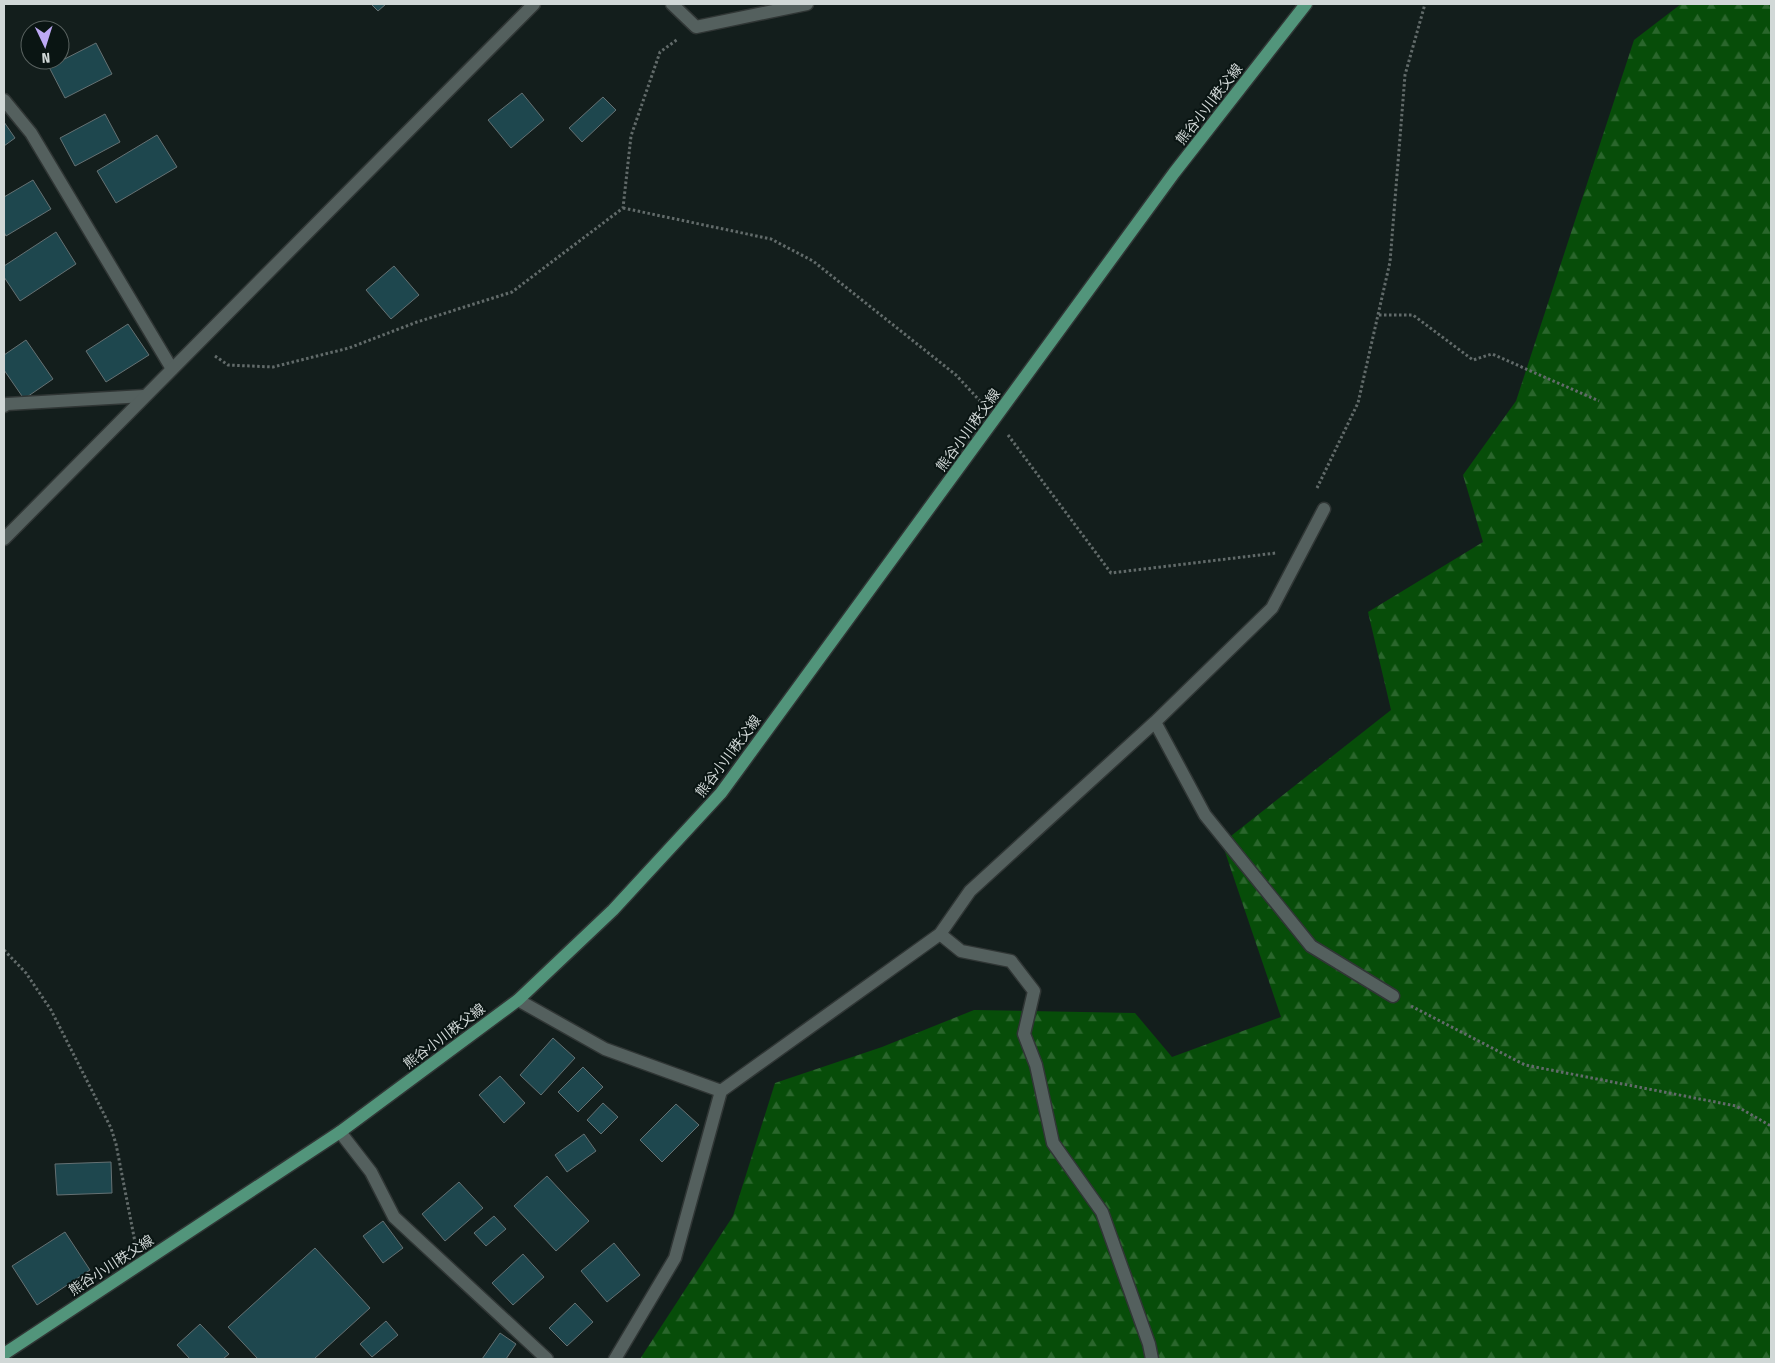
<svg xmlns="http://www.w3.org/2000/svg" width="1775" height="1363" font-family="'Fira Sans Condensed','Noto Sans JP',sans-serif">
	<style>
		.forest { fill: url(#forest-firs) }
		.building { fill: #1e474e; stroke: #657173 }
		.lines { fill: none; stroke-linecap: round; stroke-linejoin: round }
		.service-casing { stroke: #303635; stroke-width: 15 }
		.minor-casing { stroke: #303635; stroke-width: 15 }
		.tertiary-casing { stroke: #303635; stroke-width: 15 }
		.primary-casing { stroke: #303635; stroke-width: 15 }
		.path { stroke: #626b6a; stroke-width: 3; stroke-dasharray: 2.5 2.5; stroke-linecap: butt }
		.service { stroke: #54605e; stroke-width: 12 }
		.minor { stroke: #54605e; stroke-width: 12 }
		.tertiary { stroke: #54605e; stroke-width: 12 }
		.primary { stroke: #52957b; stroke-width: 12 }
		.labels { text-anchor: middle; stroke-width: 4; stroke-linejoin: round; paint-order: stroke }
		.street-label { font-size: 14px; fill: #d1d8d7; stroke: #0a1513 }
	</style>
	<defs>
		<pattern id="forest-firs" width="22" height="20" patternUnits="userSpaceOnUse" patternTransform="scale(1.25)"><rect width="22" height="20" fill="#074d09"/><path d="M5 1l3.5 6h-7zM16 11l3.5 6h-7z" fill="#2a662c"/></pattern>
	</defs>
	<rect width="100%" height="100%" fill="#131e1c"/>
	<path class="forest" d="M1681,4H1771V1359H640L733,1216L775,1083L882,1047L974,1010L1135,1013L1172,1057L1281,1017L1222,843L1391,710L1368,612L1483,542L1463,475L1516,401L1634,40Z"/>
	<path class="building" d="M371,4H386L378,11Z
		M96,43L112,74L65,98L49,67Z
		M522,93L544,120L511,148L488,120Z
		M603,97L616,110L582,142L569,128Z
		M105,114L120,142L75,166L60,138Z
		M4,122L15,138L4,146Z
		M157,135L177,167L116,203L97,171Z
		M33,180L51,209L6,236L4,232V197Z
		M56,232L76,264L20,301L4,277V266Z
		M394,266L419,295L391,319L366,290Z
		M128,324L149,355L106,382L86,351Z
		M26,340L53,379L24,399L4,370V355Z
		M553,1038L575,1058L541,1095L520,1075Z
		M583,1067L603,1087L578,1112L558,1092Z
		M500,1076L525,1103L504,1123L479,1095Z
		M603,1103L618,1117L601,1134L587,1120Z
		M676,1104L699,1125L662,1162L640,1140Z
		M584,1134L596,1151L567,1172L555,1155Z
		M111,1162L112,1193L57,1195L55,1164Z
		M547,1176L589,1221L556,1251L514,1206Z
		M459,1182L483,1208L445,1241L422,1214Z
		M494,1216L506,1229L486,1246L474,1233Z
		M383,1221L403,1248L383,1263L363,1236Z
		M65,1232L90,1270L37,1305L12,1266Z
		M614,1243L640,1275L607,1302L581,1271Z
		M315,1248L370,1308L314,1359H258L228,1327Z
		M523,1254L544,1277L513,1305L492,1283Z
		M575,1303L593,1322L567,1346L549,1328Z
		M386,1321L398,1335L372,1357L360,1344Z
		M200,1324L229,1354L223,1359H190L177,1345Z
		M500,1333L516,1344L506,1359H482Z"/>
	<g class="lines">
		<defs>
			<path id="service" d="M4,406L7,404L144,396
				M340,1132L371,1172L394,1217L547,1359"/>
			<path id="minor" d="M672,4L696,27L807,4
				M4,100L31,133L172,369
				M1155,722L1205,815L1311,946L1393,996
				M940,934L961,951L1011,961L1034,991L1024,1034L1036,1065L1053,1143L1102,1212L1149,1344L1152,1359
				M518,1000L605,1049L721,1091
				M615,1359L675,1258L721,1091L940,934L970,891L1155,722L1272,608L1324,509"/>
			<path id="tertiary" d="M4,539L534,4"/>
			<path id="primary" d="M4,1354L340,1132L518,1000L613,910L721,793L1174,173L1306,4"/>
		</defs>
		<use href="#service" class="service-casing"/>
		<use href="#minor" class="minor-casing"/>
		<use href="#tertiary" class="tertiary-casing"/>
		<use href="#primary" class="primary-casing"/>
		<path class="path" d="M623,208L771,239L813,261L956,375L980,401
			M1379,315H1413L1473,360L1492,354L1599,401
			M215,356L228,365L273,367L349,348L417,322L512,292L623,208L631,136L660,52L678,39
			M1008,435L1111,573L1276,553
			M1317,488L1358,403L1390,262L1405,75L1425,4
			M4,950L26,973L51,1010L111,1128L116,1144L135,1242
			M1411,1006L1525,1065L1736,1106L1771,1126"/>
		<use href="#service" class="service"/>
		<use href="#minor" class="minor"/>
		<use href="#tertiary" class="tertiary"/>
		<use href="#primary" class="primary"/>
	</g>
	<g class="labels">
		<g class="street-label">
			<text transform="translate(1209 104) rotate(-52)" y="5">熊谷小川秩父線</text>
			<text transform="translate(968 430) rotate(-54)" y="5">熊谷小川秩父線</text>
			<text transform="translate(728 756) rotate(-53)" y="5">熊谷小川秩父線</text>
			<text transform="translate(444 1036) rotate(-37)" y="5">熊谷小川秩父線</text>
			<text transform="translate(111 1265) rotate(-33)" y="5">熊谷小川秩父線</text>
		</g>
	</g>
	<rect width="1775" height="1363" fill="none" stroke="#d1d8d7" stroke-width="10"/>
	<g transform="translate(45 45) rotate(176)"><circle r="24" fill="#0a1513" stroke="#5a6361"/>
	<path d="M0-4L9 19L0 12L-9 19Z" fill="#bda9f5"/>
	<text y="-8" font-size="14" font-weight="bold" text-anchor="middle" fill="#d1d8d7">N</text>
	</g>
</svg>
